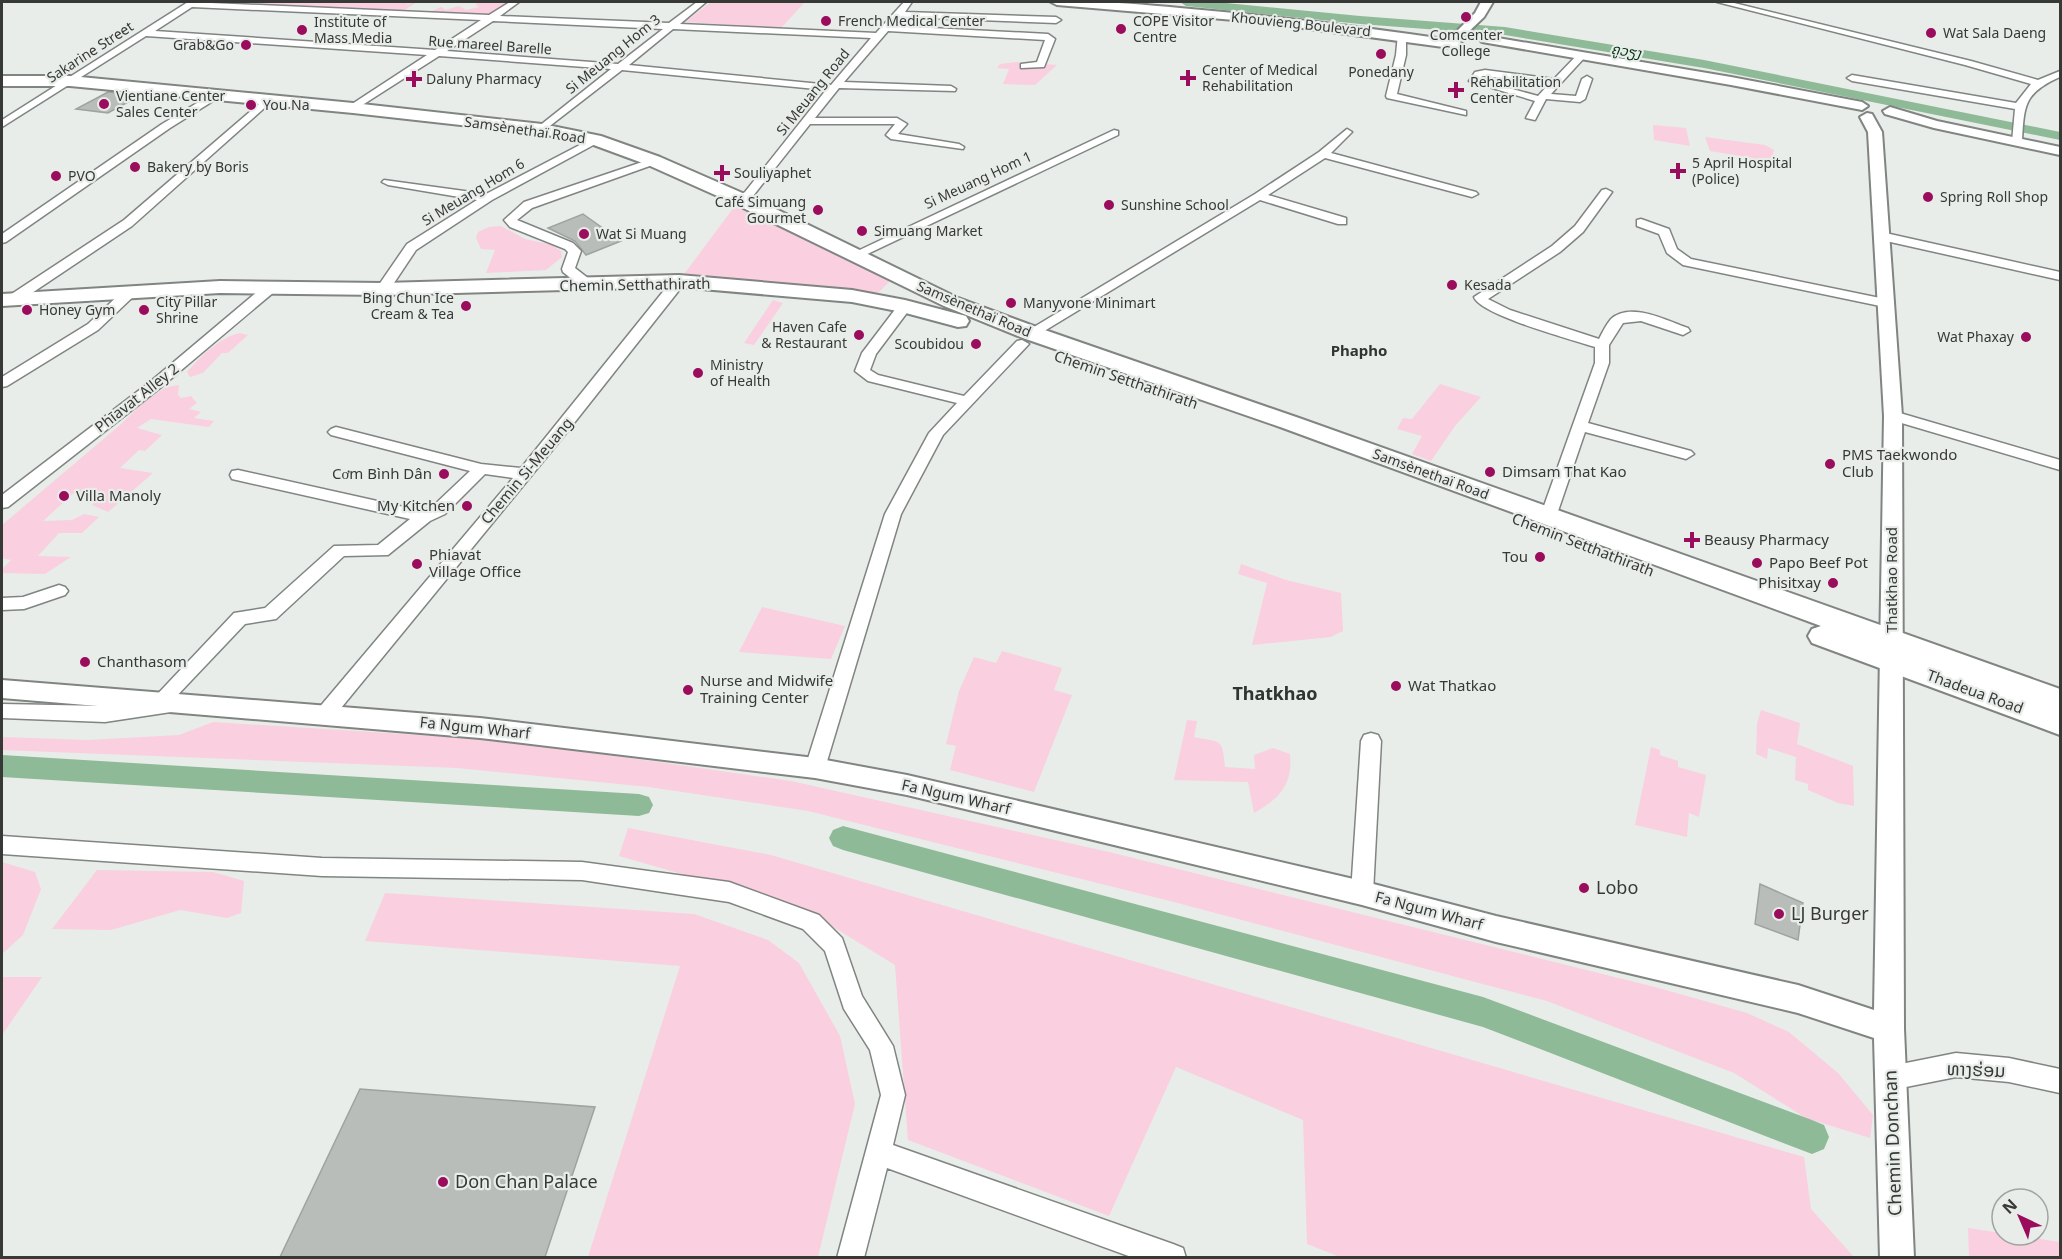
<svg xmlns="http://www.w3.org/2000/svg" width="2062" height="1259" font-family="Georgia,'Noto Sans Lao',serif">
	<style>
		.green { fill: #facfdf }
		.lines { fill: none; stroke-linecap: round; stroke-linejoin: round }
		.canal { fill: #8fba98; fill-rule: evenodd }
		.building { fill: #b8bdb9; stroke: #9ea39f; stroke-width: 1.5 }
		.minor-casing { stroke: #808581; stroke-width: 3 }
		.tertiary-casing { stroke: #808581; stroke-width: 4 }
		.primary-casing { stroke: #808581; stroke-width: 4 }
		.minor { fill: #fff; fill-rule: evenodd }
		.tertiary { fill: #fff; fill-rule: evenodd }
		.primary { fill: #fff; fill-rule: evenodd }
		.poi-dot { fill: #9a0c5c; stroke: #e8ede9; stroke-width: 2 }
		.labels { text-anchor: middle; stroke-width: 4.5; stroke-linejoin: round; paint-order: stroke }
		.far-poi-label { font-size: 14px; fill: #373937; stroke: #e8ede9; text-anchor: start }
		.far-street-label { font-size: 14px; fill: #373937; stroke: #e8ede9 }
		.far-water-label { font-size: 14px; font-style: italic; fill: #003314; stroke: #e8ede9 }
		.street-label { font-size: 15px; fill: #373937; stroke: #e8ede9 }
		.far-quarter-label { font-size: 15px; font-weight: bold; fill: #303531; stroke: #e8ede9 }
		.poi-label { font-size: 15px; fill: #373937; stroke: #e8ede9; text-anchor: start }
		.quarter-label { font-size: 18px; font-weight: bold; fill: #303531; stroke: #e8ede9 }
		.near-poi-label { font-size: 18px; fill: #373937; stroke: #e8ede9; text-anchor: start }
		.near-street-label { font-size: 18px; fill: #373937; stroke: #e8ede9 }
	</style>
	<rect width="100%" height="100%" fill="#e8ede9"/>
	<path class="green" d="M234,2H405L408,4L417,2L403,11L229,5Z
		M483,2H509L492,15L427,13L441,7L446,10L459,6L466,10L479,7L475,4Z
		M711,2H805L781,28L685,22Z
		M1017,62L1057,65L1035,85L1003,84L1009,69L997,68L1000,64Z
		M1653,125L1686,128L1690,146L1654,140Z
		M1705,137L1765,145L1774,150L1771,161L1710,151Z
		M740,199L889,277V282L879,292L871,295L679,281Z
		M501,226L525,239L552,245L561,251L562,257L546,270L486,273L495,250L481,249L476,238L478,232L489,227Z
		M773,300L783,303L754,345L744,343Z
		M240,333L248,335L228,353H222L203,373L190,377L187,372C200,357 220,337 240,333Z
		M1440,384L1481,397L1455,426L1431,461L1412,454L1422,436L1397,429L1403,418L1412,419Z
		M179,385L178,395L181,398L191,396L197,403L189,409L201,412L194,418L214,421L209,427L151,419L137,428L162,435L145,451L139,450L120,468L153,473L108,512L92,505L102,493L75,492L43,521L72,520L84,514L99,517L82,533H59L38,556L71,557L45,574L2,573V569L11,560L2,558V525L120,425L143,403L166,387Z
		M1241,564L1286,580L1341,593L1343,631L1331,637L1252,645L1267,583L1238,574Z
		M762,607L845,626L831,659L739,652Z
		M1002,651L1062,668L1054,690L1072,695L1034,792L950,770L956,746L946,744L959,691L974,657L996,663Z
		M1761,710L1800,723L1797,744L1853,766L1854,806L1838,803L1808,790V784L1795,780L1796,757L1768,748L1767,759L1756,754L1757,724Z
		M1187,720L1197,721L1194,737C1222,743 1222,737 1225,767L1255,769L1254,755L1273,748L1290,754C1293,785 1280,798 1254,813L1248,782L1174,780Z
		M213,722L482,739L644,760L791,781L1109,852L1655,987L1747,1013L1789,1032L1838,1073L1873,1115L1870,1138L1806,1118L1734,1073L1547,1001L1170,901L808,811L649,787L457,768L2,750V737L88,740L179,735Z
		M1651,747L1660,750V755L1678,761V767L1706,775L1699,817L1689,813L1687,837L1635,825Z
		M628,828L771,855L1804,1157L1811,1209L1854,1257H1340L1307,1244L1303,1120L1176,1067L1109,1216L908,1140L895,965L804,909L619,856Z
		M2,862L35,872L41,889L23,935L2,954Z
		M97,870L213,872L244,881L241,913L227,918L180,910L111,930L52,929Z
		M385,893L694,914L768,940L799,963L840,1036L855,1104L818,1257H588L680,966L365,941Z
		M2,977H42L2,1035Z
		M1968,1228L2060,1242V1257H1969Z"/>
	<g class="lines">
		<path class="canal" d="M1180,2H1216L1360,16L1505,27L1704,60L2060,132V140L1704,68L1505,35L1360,24L1186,6Z
			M2,755L639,794L649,797L653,805L649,813L639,816L2,777Z
			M843,826L1483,997L1812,1120L1824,1125L1829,1137L1824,1149L1812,1154L1483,1027L843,850L833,846L829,838L833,830Z"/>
	</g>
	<path class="building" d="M108,92L141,95L108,113L76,109Z
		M583,214L621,241L586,255L575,241L548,228Z
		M1760,884L1803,903L1798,940L1755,924Z
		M360,1089L595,1107L545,1257H280Z"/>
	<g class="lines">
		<defs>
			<path id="minor" d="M188,2L489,15L510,2H519L500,16L669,23L697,2H706L680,24L876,33L904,2H912L905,12L1056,17L1061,20L1056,23L900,17L893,26L1048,34L1055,39L1044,67L1021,68V64L1037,62L1045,40L888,31L844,82L951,86L956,89L955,91L839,88L815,118H897L907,124L898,134L959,144L964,147L963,149L891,139L886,135L895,124H810L753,196L740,203L734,199L745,192L826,90L622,70L542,132L537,129L538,127L611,69L439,56L353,111L349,110V106L427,55L146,36L2,127V120ZM192,7L481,20L435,50L155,31ZM493,21L663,29L618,64L447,51ZM673,29L871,38L831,85L629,65Z
				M1717,2H1730L1971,61L2038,80L2060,71V77C2024,93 2024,105 2022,142L2017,145L2012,142L2015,109L1852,81L1847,78L1852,75L2016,103L2031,84L1965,65Z
				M1398,34L1406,36V55L1397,94L1466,111V115L1387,98L1386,96L1396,55Z
				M1578,54L1586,56L1551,94L1576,96L1582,79L1587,76L1592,79L1585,99L1580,102L1546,99L1535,120L1526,118L1535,101L1469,81L1475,72L1485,70L1554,79ZM1482,76H1485L1549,84L1538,96L1480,80Z
				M212,94L221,96L170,128L6,242L2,243V234L162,124Z
				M266,98L271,101L270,103L132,226L17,303H7L5,300L7,297L124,220Z
				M1347,129L1352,132L1331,153L1476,192L1478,194L1472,197L1325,158L1268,195L1346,218V224H1338L1260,200L1036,336L1031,337L1024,333L1255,194L1319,152Z
				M1114,130L1118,131V135L859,258H851L849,255Z
				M595,137L599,138V142L492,200L416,250L388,292H378L376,289L407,244L477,200L388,185L382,182L384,180L486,194Z
				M654,158L660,161L658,163L532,208L517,220L573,243L581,251L575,268L593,282L594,285L593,288H583L563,272L562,269L568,252L565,249L510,227L504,220L524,202Z
				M1606,189L1612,192L1583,232L1560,252L1488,299L1510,310L1599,339C1602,333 1606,325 1611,319C1630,301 1668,321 1688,328L1690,331L1683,335L1641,321L1623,323L1609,345V363L1588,423L1691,451L1694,454L1686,459L1585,432L1556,517L1554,521H1542L1540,517L1595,363V347C1574,340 1480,315 1474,297L1552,246L1575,226L1602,190Z
				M1641,219L1669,229L1677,249L1691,259L1885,299L1892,303L1885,307L1683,265L1667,253L1659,234L1637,226V220Z
				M1881,232L2060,272V280L1877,239V233Z
				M679,277L685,281L684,284L563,437L332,719L325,722L318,719L315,714L318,709L513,478L485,474L445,514L430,521L388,555L344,556L276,619L245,624L171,702L174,707L171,712L105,722L2,718V704L105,706L151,701L234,613L265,608L334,546L378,545L410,519L232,479L230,475L232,471L238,470L422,511L433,506L470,471L331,435L328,432L331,429L336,427L481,464L521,468L674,278Z
				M269,285L274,286L276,289L274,292L160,388L8,507L2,508V495L150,382L264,286Z
				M131,287L138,291L136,294L98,330L7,386L2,387V377L88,324L126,288Z
				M905,302L912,306L876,354L870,370L878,375L964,396L1017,341L1022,340L1029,344L943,435L901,514L825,768L822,774L815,776L808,774L805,768L885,514L929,433L957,403L868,381L855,371L862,353L900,303Z
				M1893,411L2060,460V470L1888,419L1886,416Z
				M59,585L65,587L68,591L65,595L24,609L2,610V598L23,597Z
				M1371,733L1378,735L1381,741L1373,893L1370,900L1362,903L1354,900L1351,893L1361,741L1364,735Z
				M2,836L322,858L582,862L729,882L819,915L842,938L862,996L893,1046L905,1095L893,1145L1173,1244L1183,1248L1186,1258H1134L887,1168L864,1258H837L881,1095L870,1050L844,1009L825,951L803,929L729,902L582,880L322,876L2,854Z
				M1956,1053L2009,1058L2060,1069V1093L2009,1082L1956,1077L1891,1090L1882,1087L1879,1078L1882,1069L1891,1066Z"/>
			<path id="tertiary" d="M1051,2C1093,0 1138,4 1180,8C1273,16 1366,27 1458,41L1464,45L1458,49L1258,22L1057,5Z
				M1481,2H1493L1484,17L1463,37H1455V33L1475,13Z
				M1486,36L1731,77L1862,102L1868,106L1862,110L1731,85L1482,42L1480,40Z
				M1890,107L1937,121L2060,147V155L1934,128L1885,114L1883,111Z
				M1867,113L1872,114L1882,132L1902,416L1904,1029L1914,1258H1880L1874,1038L1798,1013L1496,942L1362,905L907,795L815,778L480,738L2,698V680L480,718L815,758L907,775L1362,881L1496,916L1798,985L1874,1010L1884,416L1868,132L1860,117Z"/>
			<path id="primary" d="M2,76H70L353,103L542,124L601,136L660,157L747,195L958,298L1039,328L1299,418L2060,689V735L1812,643L1808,636L1812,629L1821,626L1283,428L1023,338L944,306L733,203L648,165L591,144L542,134L353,113L70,86H2Z
				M679,275L852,290L905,300L966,316L969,321L966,326L958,327L902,312L852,302L679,287L383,295L220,293L2,306V294L220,281L383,283Z"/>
		</defs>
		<use href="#minor" class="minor-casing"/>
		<use href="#tertiary" class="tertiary-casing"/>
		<use href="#primary" class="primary-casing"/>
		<use href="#minor" class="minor"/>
		<use href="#tertiary" class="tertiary"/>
		<use href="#primary" class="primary"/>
	</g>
	<g class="poi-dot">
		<circle cx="1466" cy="17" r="6"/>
		<circle cx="826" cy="21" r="6"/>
		<circle cx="1121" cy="29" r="6"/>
		<circle cx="302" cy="30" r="6"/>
		<circle cx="1931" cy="33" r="6"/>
		<circle cx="246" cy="45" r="6"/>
		<circle cx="1381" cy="54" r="6"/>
		<path d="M1185 69h6v6h6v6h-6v6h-6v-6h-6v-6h6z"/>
		<path d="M411 70h6v6h6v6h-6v6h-6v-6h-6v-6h6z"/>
		<path d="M1453 81h6v6h6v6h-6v6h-6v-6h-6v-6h6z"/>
		<circle cx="104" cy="104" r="6"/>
		<circle cx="251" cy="105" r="6"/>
		<circle cx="135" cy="167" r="6"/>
		<path d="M1675 162h6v6h6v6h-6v6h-6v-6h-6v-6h6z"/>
		<path d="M719 164h6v6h6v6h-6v6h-6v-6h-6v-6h6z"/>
		<circle cx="56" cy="176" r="6"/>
		<circle cx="1928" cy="197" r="6"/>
		<circle cx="1109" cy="205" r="6"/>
		<circle cx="818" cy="210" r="6"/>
		<circle cx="862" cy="231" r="6"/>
		<circle cx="584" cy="234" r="6"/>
		<circle cx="1452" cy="285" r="6"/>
		<circle cx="1011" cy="303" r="6"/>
		<circle cx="466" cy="306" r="6"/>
		<circle cx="27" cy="310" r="6"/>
		<circle cx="144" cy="310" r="6"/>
		<circle cx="859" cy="335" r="6"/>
		<circle cx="2026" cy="337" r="6"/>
		<circle cx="976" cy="344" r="6"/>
		<circle cx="698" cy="373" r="6"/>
		<circle cx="1830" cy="464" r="6"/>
		<circle cx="1490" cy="472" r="6"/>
		<circle cx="444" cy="474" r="6"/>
		<circle cx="64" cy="496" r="6"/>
		<circle cx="467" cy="506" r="6"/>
		<path d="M1689 531h6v6h6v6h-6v6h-6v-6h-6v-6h6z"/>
		<circle cx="1540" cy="557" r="6"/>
		<circle cx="1757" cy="563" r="6"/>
		<circle cx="417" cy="564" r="6"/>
		<circle cx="1833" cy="583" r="6"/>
		<circle cx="85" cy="662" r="6"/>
		<circle cx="1396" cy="686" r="6"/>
		<circle cx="688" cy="690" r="6"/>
		<circle cx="1584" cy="888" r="6"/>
		<circle cx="1779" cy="914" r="6"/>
		<circle cx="443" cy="1182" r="6"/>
	</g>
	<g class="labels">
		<g class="far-poi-label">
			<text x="838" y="26">French Medical Center</text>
			<text x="1133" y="26">COPE Visitor<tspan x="1133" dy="16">Centre</tspan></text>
			<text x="314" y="27">Institute of<tspan x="314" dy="16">Mass Media</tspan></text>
			<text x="1943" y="38">Wat Sala Daeng</text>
			<text x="1466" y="40" text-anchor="middle">Comcenter<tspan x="1466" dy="16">College</tspan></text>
			<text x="234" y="50" text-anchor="end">Grab&amp;Go</text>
			<text x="1202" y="75">Center of Medical<tspan x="1202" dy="16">Rehabilitation</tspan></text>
			<text x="1381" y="77" text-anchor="middle">Ponedany</text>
			<text x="426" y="84">Daluny Pharmacy</text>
			<text x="1470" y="87">Rehabilitation<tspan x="1470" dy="16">Center</tspan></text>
			<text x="116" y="101">Vientiane Center<tspan x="116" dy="16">Sales Center</tspan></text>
			<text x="263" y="110">You Na</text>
			<text x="1692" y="168">5 April Hospital<tspan x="1692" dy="16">(Police)</tspan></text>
			<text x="147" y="172">Bakery by Boris</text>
			<text x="734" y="178">Souliyaphet</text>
			<text x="68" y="181">PVO</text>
			<text x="1940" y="202">Spring Roll Shop</text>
			<text x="806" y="207" text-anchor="end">Café Simuang<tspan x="806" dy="16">Gourmet</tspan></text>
			<text x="1121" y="210">Sunshine School</text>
			<text x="874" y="236">Simuang Market</text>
			<text x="596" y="239">Wat Si Muang</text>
			<text x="1464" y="290">Kesada</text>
			<text x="454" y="303" text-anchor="end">Bing Chun Ice<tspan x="454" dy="16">Cream &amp; Tea</tspan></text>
			<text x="156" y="307">City Pillar<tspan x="156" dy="16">Shrine</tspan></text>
			<text x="1023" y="308">Manyvone Minimart</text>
			<text x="39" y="315">Honey Gym</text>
			<text x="847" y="332" text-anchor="end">Haven Cafe<tspan x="847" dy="16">&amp; Restaurant</tspan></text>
			<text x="2014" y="342" text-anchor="end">Wat Phaxay</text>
			<text x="964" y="349" text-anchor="end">Scoubidou</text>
			<text x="710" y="370">Ministry<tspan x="710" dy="16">of Health</tspan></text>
		</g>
		<g class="far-street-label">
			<text transform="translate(1301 24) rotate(6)" y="5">Khouvieng Boulevard</text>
			<text transform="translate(490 45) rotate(4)" y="5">Rue mareel Barelle</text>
			<text transform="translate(90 52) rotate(-33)" y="5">Sakarine Street</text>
			<text transform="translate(613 54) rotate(-39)" y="5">Si Meuang Hom 3</text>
			<text transform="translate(813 92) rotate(-51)" y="5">Si Meuang Road</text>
			<text transform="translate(525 130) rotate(8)" y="5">Samsènethaï Road</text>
			<text transform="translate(978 180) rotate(-25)" y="5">Si Meuang Hom 1</text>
			<text transform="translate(473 192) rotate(-31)" y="5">Si Meuang Hom 6</text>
			<text transform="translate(974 309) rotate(23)" y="5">Samsènethaï Road</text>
			<text transform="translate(1431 474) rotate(20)" y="5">Samsènethaï Road</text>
		</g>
		<g class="far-water-label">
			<text transform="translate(1626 51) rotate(9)" y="5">ຄູວຽງ</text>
		</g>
		<g class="street-label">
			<text transform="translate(635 285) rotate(-1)" y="5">Chemin Setthathirath</text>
			<text transform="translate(1126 380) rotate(19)" y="5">Chemin Setthathirath</text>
			<text transform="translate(137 398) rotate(-38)" y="5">Phīavat Alley 2</text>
			<text transform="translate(527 471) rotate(-50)" y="5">Chemin Si-Meuang</text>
			<text transform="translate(1583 545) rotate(21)" y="5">Chemin Setthathirath</text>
			<text transform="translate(1892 580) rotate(-90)" y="5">Thatkhao Road</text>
			<text transform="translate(1975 692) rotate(20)" y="5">Thadeua Road</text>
			<text transform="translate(475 728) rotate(6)" y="5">Fa Ngum Wharf</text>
			<text transform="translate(956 797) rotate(13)" y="5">Fa Ngum Wharf</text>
			<text transform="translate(1429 911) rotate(15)" y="5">Fa Ngum Wharf</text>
		</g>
		<g class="far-quarter-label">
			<text x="1359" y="356">Phapho</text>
		</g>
		<g class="poi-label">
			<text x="1842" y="460">PMS Taekwondo<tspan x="1842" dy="17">Club</tspan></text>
			<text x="1502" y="477">Dimsam That Kao</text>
			<text x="432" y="479" text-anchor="end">Cơm Bình Dân</text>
			<text x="76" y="501">Villa Manoly</text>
			<text x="455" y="511" text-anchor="end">My Kitchen</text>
			<text x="1704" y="545">Beausy Pharmacy</text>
			<text x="429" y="560">Phiavat<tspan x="429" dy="17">Village Office</tspan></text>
			<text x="1528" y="562" text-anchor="end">Tou</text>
			<text x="1769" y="568">Papo Beef Pot</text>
			<text x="1821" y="588" text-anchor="end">Phisitxay</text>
			<text x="97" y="667">Chanthasom</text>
			<text x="700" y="686">Nurse and Midwife<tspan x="700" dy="17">Training Center</tspan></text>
			<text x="1408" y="691">Wat Thatkao</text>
		</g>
		<g class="quarter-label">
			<text x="1275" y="700">Thatkhao</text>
		</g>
		<g class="near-poi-label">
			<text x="1596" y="894">Lobo</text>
			<text x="1791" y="920">LJ Burger</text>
			<text x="455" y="1188">Don Chan Palace</text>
		</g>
		<g class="near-street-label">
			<text transform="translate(1976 1070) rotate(2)" y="6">ທາງຮ່ອມ</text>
			<text transform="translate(1893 1143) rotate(-92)" y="6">Chemin Donchan</text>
		</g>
	</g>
	<rect width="2062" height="1259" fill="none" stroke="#373937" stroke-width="6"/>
	<g transform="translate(2020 1217) rotate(316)"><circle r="28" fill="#e8ede9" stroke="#a1a5a2" stroke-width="1.5"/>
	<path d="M0-4.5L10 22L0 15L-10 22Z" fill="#9a0c5c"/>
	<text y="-9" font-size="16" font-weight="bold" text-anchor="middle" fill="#373937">N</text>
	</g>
</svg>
